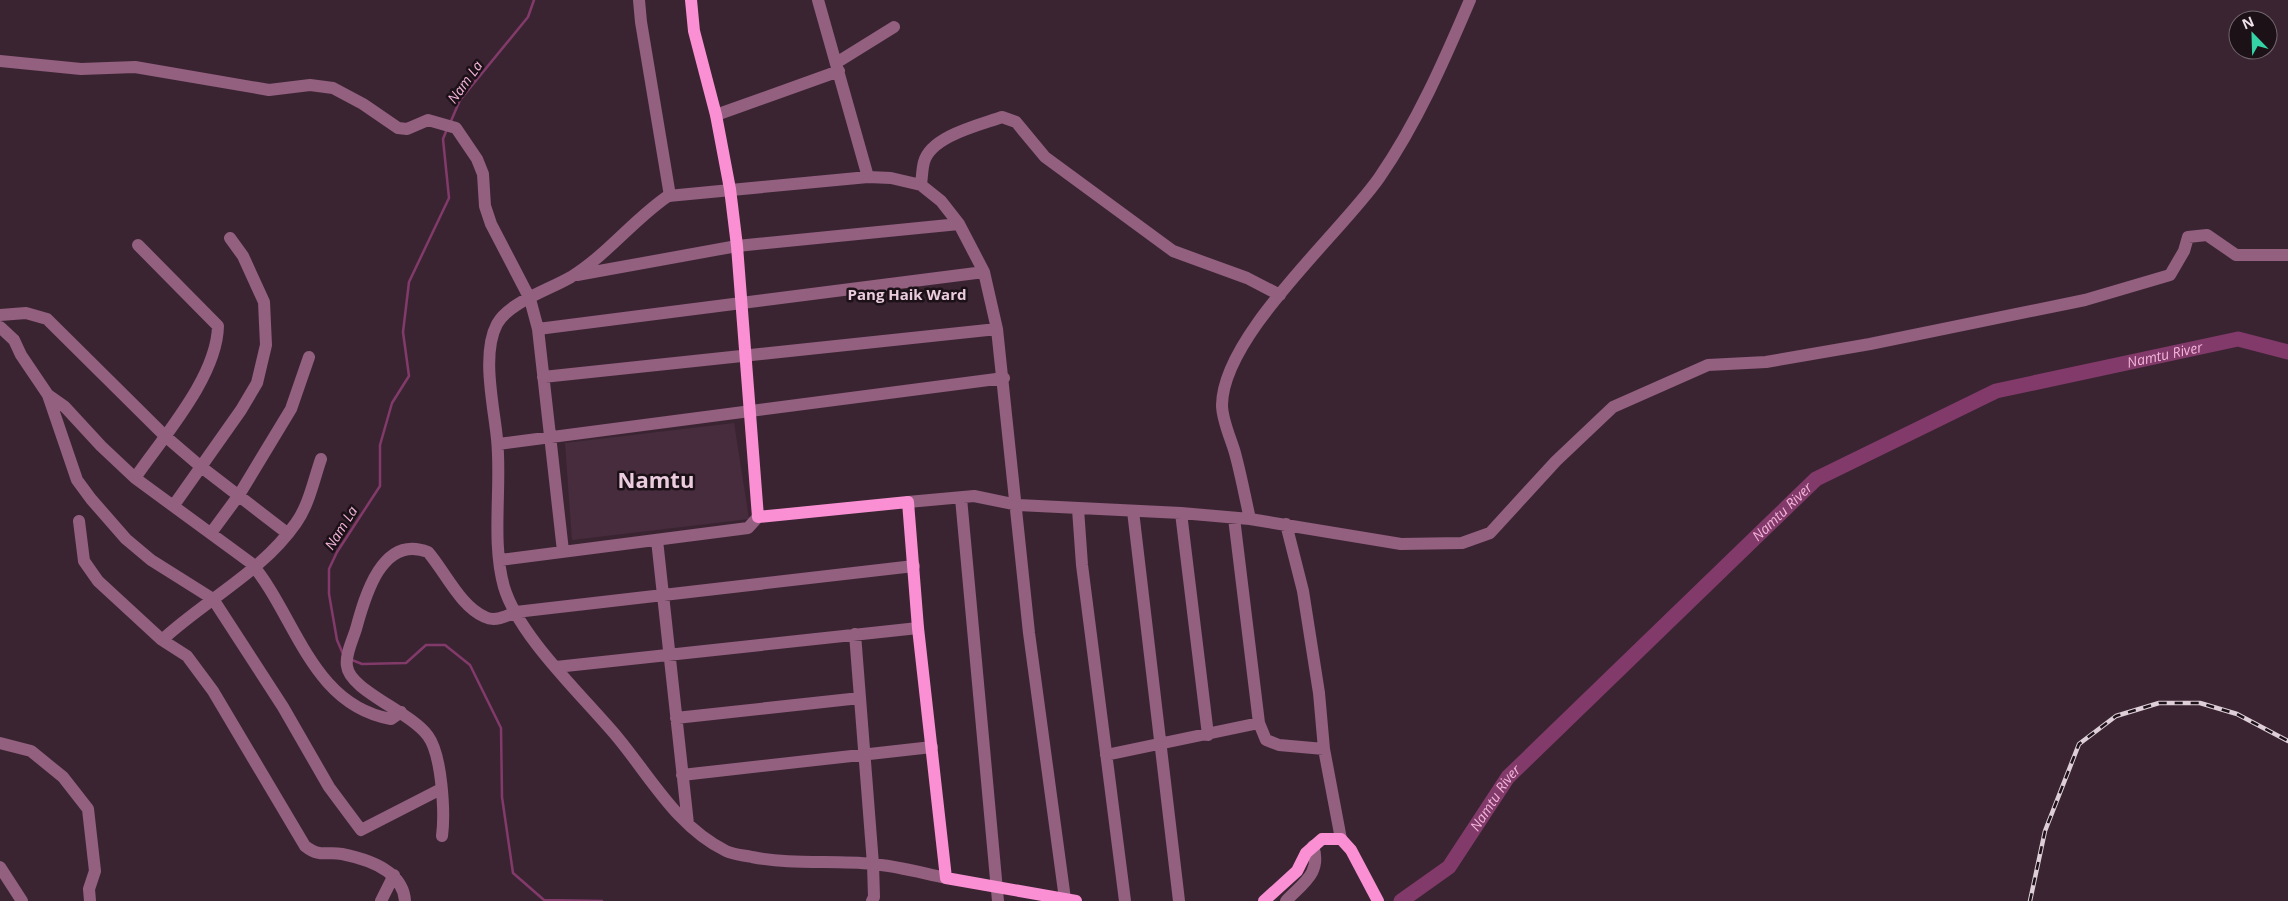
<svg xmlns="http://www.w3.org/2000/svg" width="2288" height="901" font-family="'Open Sans',sans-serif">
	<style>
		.built { fill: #472c3e }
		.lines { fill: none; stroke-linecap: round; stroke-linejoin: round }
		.stream { stroke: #823a6a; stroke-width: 2.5 }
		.river { stroke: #823a6a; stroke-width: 15 }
		.minor { stroke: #936080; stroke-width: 12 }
		.major { stroke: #fa90d3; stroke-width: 12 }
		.rail-casing { stroke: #deced8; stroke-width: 4.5 }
		.rail { stroke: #1b1117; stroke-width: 2.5; stroke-dasharray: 8; stroke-linecap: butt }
		.labels { text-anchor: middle; stroke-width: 5; stroke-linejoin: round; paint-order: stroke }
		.water-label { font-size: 14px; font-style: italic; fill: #f4b4db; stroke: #1b1117 }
		.quarter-label { font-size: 15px; font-weight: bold; fill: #ebccde; stroke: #1b1117 }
		.town-label { font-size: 22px; font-weight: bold; fill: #ebccde; stroke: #1b1117 }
	</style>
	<rect width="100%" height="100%" fill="#3b2432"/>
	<path class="built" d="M734,423L749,519L572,540L565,443Z"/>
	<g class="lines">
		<path class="stream" d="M451,121L460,100L528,17L534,0
			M343,654L337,640L329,594V569L337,552L380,486V445L392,403L409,376L403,332L409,282L449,198L443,139L447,129
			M352,660L362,664L406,663L426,645H445L470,665L501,728L502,797L513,873L544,900L602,901"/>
		<path class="river" id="s1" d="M1401,901L1449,867L1508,777L1816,479L1996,391L2238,339L2288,352"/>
		<path class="minor" d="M639,0L641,22L670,196
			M818,0L868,177
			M0,61L81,69L135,67L269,90L310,85L333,88L363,104L398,128L407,129L428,120L456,128L477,159L483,174L485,206L491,224L530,299L538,329L563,551
			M836,63L894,27
			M716,115L839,71
			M921,185C922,178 922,169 924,162C931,136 980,125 1002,117L1016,122L1045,157L1173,251L1247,278L1280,295
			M577,275L737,246L959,224
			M0,315L26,313L47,319L165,436L200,466L287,533
			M0,327L14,340L21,355L48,395L65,407L101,446L135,478L251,563C296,616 311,705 391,719L401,712
			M538,329L984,272
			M543,377L997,329
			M48,395L77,480L91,499L126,539L151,560L213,599L283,707L329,787L361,830L441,789
			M498,444L1004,378
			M135,478C163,437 217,377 218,326L138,245
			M961,498L998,901
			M908,502L974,496L1018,505L1181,513L1250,519L1401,544L1462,543L1490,533L1556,461L1613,407L1708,365L1766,362L1870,344L2085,300L2170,275L2184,251L2188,237L2207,235L2236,255H2288
			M174,505L241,410L257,383L266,345L264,302L243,256L230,238
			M1078,509L1082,565L1125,901
			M1133,511L1179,901
			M1181,513L1208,735
			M1234,518L1259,723L1266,740L1279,745L1324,749
			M1250,519C1245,497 1241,475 1235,453C1231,439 1222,420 1222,405C1223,335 1339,235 1379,178C1417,123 1444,61 1470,0
			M79,521L84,561L98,581L162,640L187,656L213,691L305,846C320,858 326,851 342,854C367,859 403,870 405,901
			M1286,524L1303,591L1319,693L1324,749L1341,839
			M211,533L239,495L291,409L309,357
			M657,540L688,824
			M500,560L748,528L758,517
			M855,634L873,864L874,897L872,901
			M162,640C205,600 262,572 296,523C309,505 314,479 321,459
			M556,667L918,628
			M676,718L860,698
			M0,743L31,751L63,777L88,809L95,871L89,889L90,901
			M1106,755L1259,723
			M682,775L932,747
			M442,836C445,813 442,755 428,736C411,712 349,690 347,666C345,655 353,639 356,629C365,596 382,534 428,552C446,573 460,606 485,617C495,622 507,616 516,612L914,566
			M0,867L22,901
			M946,878C922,873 897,866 873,864C832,860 793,865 752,857C743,855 734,855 726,851C678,828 651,778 618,738C584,697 519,637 504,587C491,541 502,486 497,439C494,407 481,354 497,324C509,302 549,290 571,277C608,254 633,220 668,196L868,177L891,178L921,185L941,201L959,224L984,272L997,329L1029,633L1065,899
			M381,901L394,875
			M1286,901C1303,883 1322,873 1313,846"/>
		<path class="major" d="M691,0L694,31L716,115L730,189L737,246L758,517L908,502L918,628L946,878L1076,901
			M1264,901L1297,871L1306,853L1322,839H1341L1351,850L1378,901"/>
		<defs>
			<path id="rail" d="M2030,901L2045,831L2079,744L2116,716L2159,703H2200L2237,714L2288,741"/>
		</defs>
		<use href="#rail" class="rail-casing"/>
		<use href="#rail" class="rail"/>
	</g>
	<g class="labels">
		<g class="water-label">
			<text transform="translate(465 82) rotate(-54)" y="5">Nam La</text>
			<text dy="5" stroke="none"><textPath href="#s1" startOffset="968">Namtu River</textPath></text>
			<text dy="5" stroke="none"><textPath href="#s1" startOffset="548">Namtu River</textPath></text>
			<text transform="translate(341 528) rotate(-58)" y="5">Nam La</text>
			<text dy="5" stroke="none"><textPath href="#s1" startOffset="142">Namtu River</textPath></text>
		</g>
		<g class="quarter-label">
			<text x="907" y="300">Pang Haik Ward</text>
		</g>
		<g class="town-label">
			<text x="656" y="488">Namtu</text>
		</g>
	</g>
	<g transform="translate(2253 35) rotate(337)"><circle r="24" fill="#1b1117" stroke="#71656c"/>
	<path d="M0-4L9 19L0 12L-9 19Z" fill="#35d4a7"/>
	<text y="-8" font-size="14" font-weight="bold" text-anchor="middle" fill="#f1e2eb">N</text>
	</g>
</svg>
